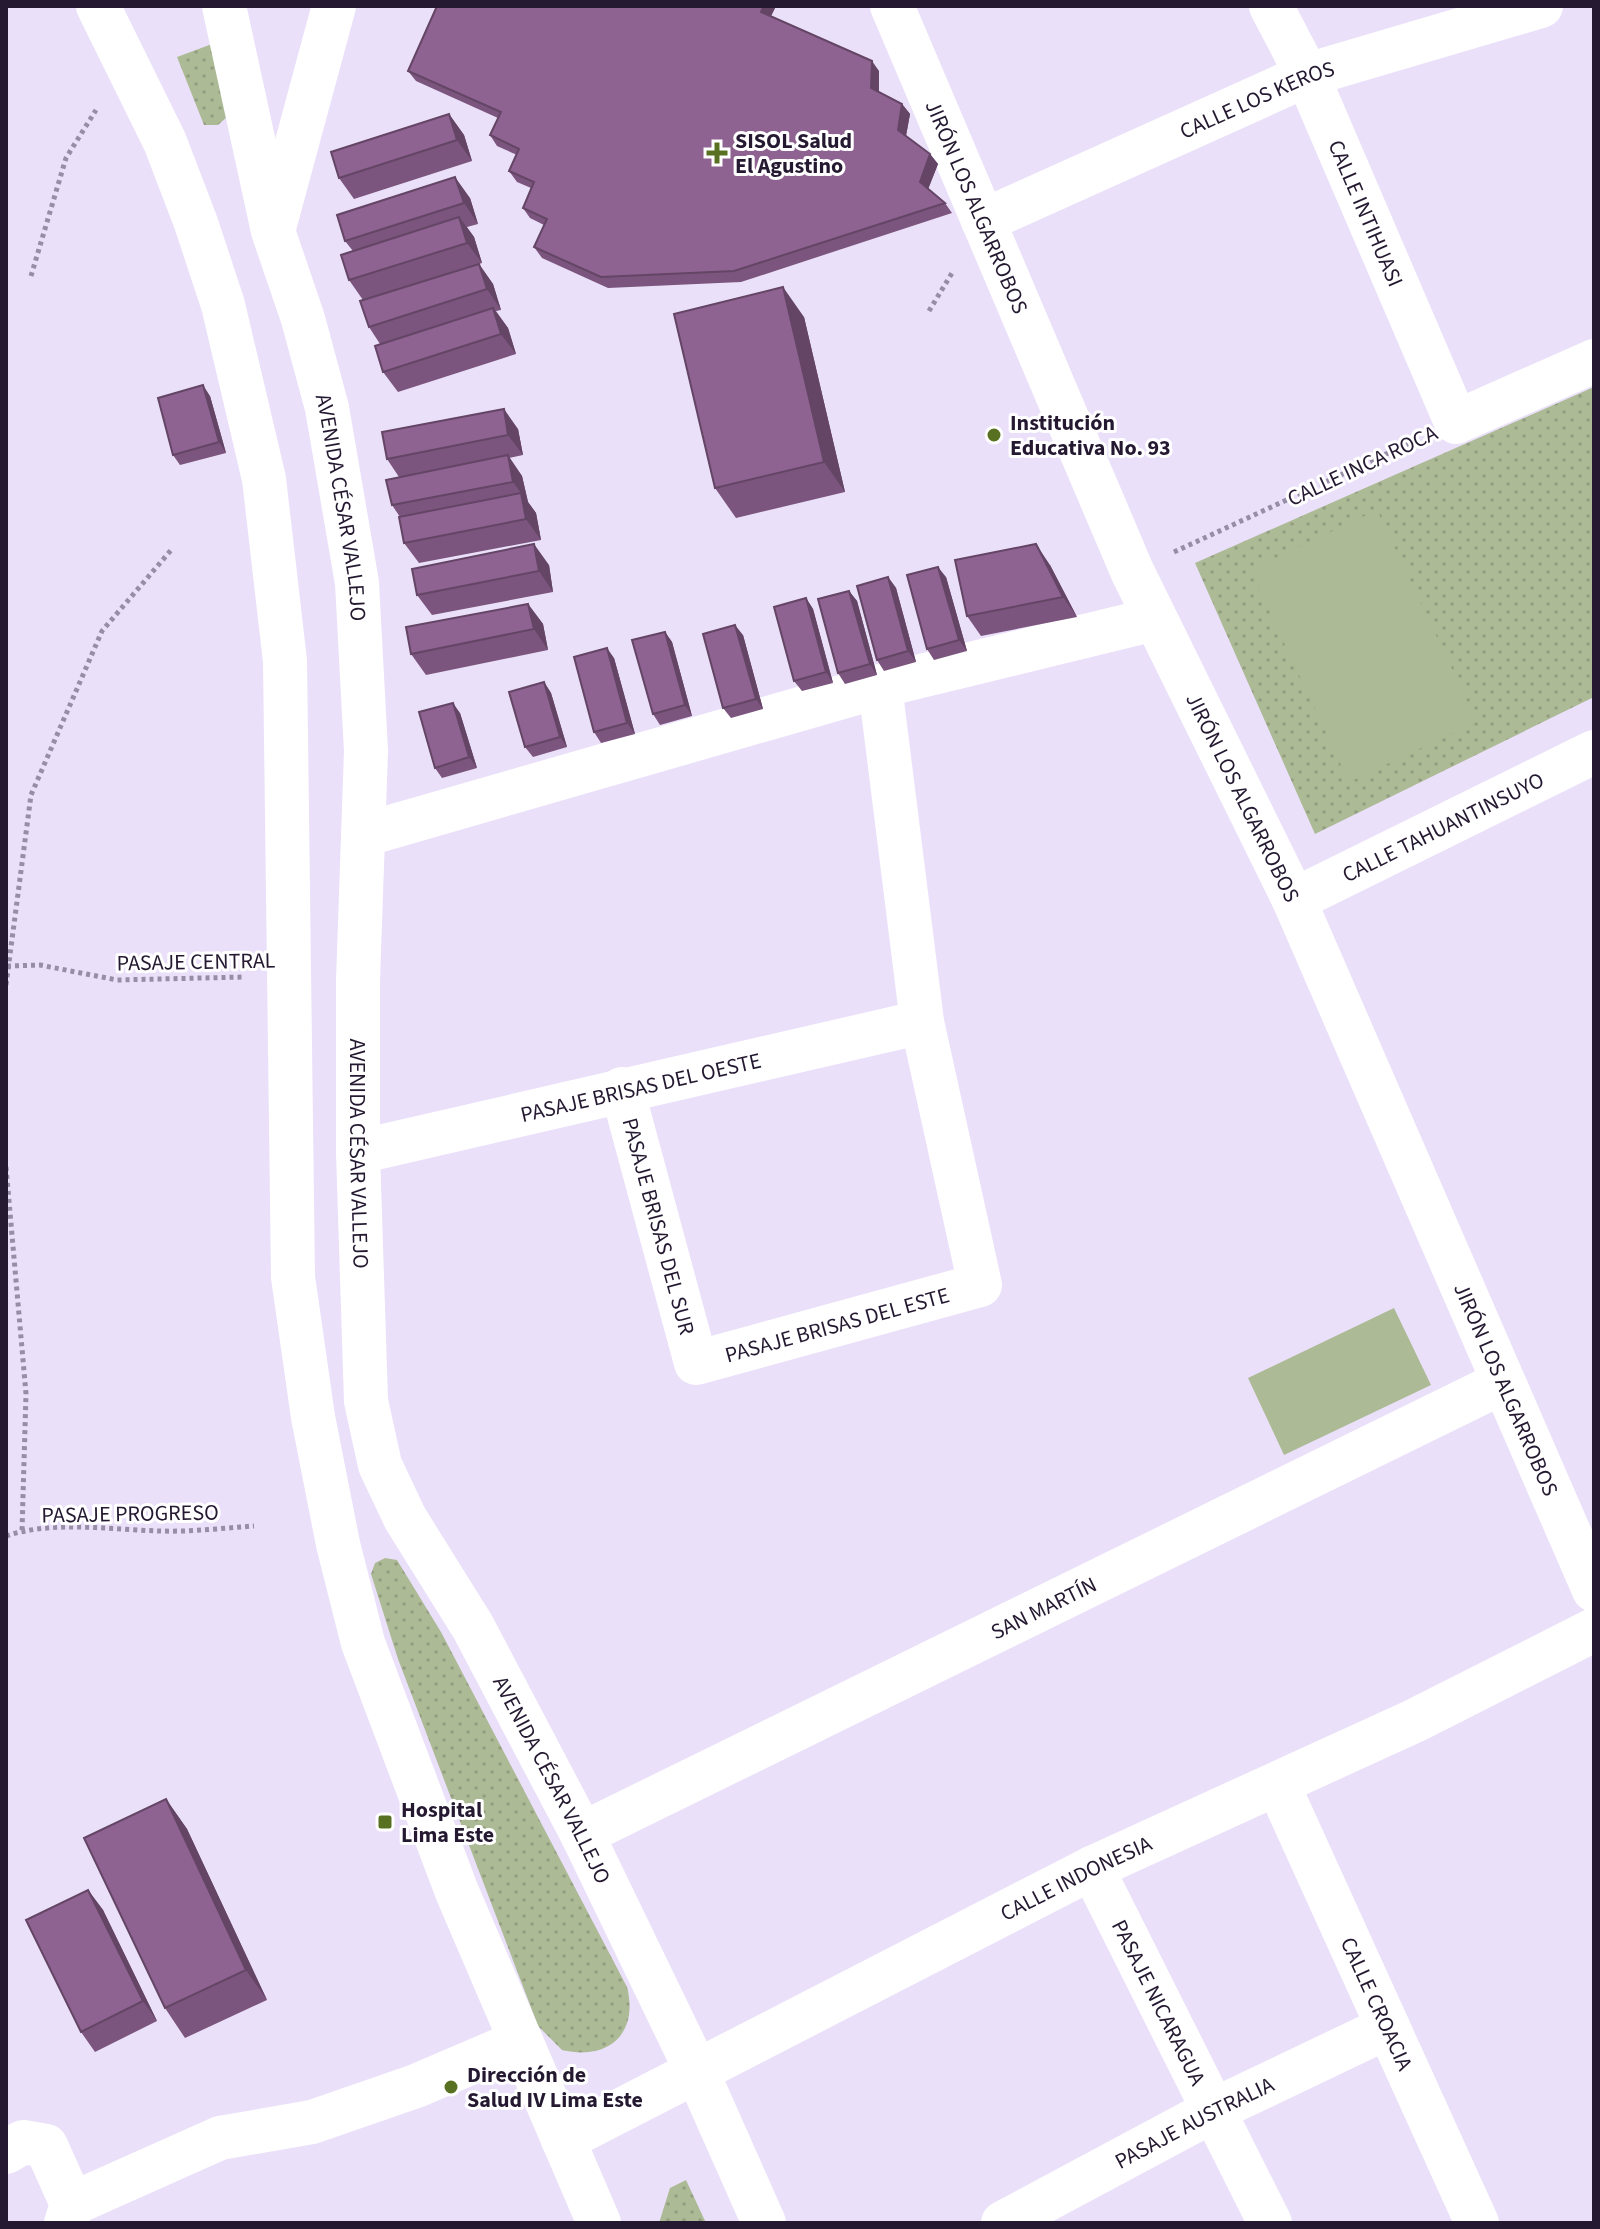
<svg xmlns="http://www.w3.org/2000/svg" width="1600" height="2229" font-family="'Source Sans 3',sans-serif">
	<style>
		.grass { fill: url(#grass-dots) }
		.pitch { fill: #acba95 }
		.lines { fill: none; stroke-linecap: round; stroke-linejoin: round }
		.path { stroke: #988da6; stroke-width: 5; stroke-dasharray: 4 4; stroke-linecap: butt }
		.minor { stroke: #fff; stroke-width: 44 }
		.major { stroke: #fff; stroke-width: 44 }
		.wall { fill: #7b557d }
		.shaded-wall { fill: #644566 }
		.building { fill: #8f6391; stroke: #644566; stroke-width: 2 }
		.poi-dot { fill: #587021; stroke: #fff; stroke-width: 3 }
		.labels { text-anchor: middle; stroke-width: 6; stroke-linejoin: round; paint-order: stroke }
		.street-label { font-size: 22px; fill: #241931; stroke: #fff }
		.poi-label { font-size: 22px; font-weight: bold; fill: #241931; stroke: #fff; text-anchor: start }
	</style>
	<defs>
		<pattern id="grass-dots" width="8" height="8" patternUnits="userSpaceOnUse" patternTransform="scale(2)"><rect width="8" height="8" fill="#acba95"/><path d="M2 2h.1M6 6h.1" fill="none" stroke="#949f81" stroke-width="1.8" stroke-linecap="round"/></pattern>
	</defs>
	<rect width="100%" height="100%" fill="#ebe0fa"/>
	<path class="grass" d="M212,44L227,117L218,125H204L177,57Z
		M1594,387V697L1315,834L1195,563Z
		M385,1558L397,1560L441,1632L627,1987C639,2034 608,2061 562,2050L538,2026L398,1659L371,1574L375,1563Z
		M686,2180L706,2223H659L670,2188Z"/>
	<path class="pitch" d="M1377,510L1477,722L1349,782L1250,570Z
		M1394,1308L1431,1385L1284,1455L1248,1378Z"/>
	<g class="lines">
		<path class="path" d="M31,276L66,158L96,110
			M929,311L952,273
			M1174,552L1412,442
			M7,966L40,965L117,980L244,977
			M6,985L31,795L102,631L172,549
			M6,1167L26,1394L22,1531
			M6,1536C54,1520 111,1530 161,1531C192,1532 224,1528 254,1526"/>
		<g class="minor">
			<path id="s1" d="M892,6L1132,571L1294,900L1594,1590"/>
			<path id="s2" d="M1271,6L1307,75L1456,422L1594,361"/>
			<path id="s3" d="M983,221L1307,75L1541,6"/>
			<path d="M363,835L880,686L1155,619"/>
			<path id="s4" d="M1294,900L1594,752"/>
			<path id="s5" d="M622,1089L696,1363L980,1285L922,1022L880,686"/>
			<path id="s6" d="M358,1152L922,1022"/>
			<path id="s7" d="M1278,1785L1477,2223"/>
			<path id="s8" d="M582,1834L1503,1382"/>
			<path id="s9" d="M1092,1868L1270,2223"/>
			<path id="s10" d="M563,2140L1092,1868L1414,1721L1594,1630"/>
			<path d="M6,2152L23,2142L46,2146L72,2204L66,2223"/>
			<path d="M72,2204L220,2138L312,2122L416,2086L521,2041"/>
			<path id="s11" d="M1003,2223L1214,2110L1388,2027"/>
		</g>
		<g class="major">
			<path d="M98,6L165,142L196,223L223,305L264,479L285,661L293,1277L313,1417L338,1544L363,1643L457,1892L599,2223"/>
			<path id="s12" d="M224,6L273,231L303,319L327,408L357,583L366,751L358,980V1152L366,1401L380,1465L405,1518L473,1627L582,1834L697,2072L764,2223"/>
			<path d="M275,224L334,6"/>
		</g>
	</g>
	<path class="wall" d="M437,6H776L771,16L879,71V92L902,104L910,114L906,136L930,154L938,164L928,189L945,203L952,213L741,282L608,288L542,258L534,247L544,225L530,218L523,208L531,188L517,182L509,171L517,155L497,146L490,135L498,118L416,81L408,71Z
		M449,114L464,135L472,161L354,199L339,178Z
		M470,198L478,224L467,227L474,237L482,263L479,264L493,284L501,310L496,311L508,328L516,354L398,392L383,372L380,344L369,327L363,300L349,280L353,251L345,241Z
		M804,317L845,492L736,518L715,488Z
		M210,396L226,453L180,465L173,455Z
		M518,429L523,455L509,458L522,476L528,502L536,513L541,540L419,563L404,543L400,517L392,505L399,477L387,459Z
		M549,565L553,592L432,615L417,595Z
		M1050,565L1077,617L981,636L967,616Z
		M888,577L896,588L916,662L884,671L877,660Z
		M946,577L967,651L934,660L927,649Z
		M849,591L857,601L877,675L845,684L838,673Z
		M806,598L813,609L833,683L802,691L794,681Z
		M528,604L543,624L548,650L426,675L411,654Z
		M665,632L672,642L692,716L660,725L653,714Z
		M743,635L763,709L731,718L723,708Z
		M614,658L635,734L601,743L594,732Z
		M544,682L551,693L567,747L533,757L525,747Z
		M460,713L477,768L442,778L435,768Z
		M166,1799L187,1829L267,2000L185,2038L165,2008Z
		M88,1890L103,1910L157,2021L95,2052L81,2032Z"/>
	<path class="shaded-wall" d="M764,6H776L768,22L761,12Z
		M872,61L879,71V98L871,88Z
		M902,104L910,114L905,141L898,130Z
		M449,114L464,135L472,161L457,140Z
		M930,154L938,164L927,192L920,182Z
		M455,177L470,198L478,224L464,203Z
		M459,217L474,237L482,263L467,243Z
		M479,264L493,284L501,310L487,289Z
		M783,287L804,317L845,492L824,462Z
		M493,308L508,328L516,354L501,334Z
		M203,385L210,396L226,453L219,442Z
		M504,409L518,429L523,455L508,435Z
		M508,455L522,476L528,502L536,513L541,540L526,519L521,493L513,482Z
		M534,544L549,565L553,592L539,571Z
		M1036,544L1050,565L1077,617L1063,597Z
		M938,567L946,577L967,651L959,640Z
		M888,577L896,588L916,662L908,651Z
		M849,591L857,601L877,675L870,664Z
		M806,598L813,609L833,683L826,672Z
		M528,604L543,624L548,650L534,629Z
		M735,625L743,635L763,709L756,699Z
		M665,632L672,642L692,716L685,705Z
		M607,648L614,658L635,734L627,723Z
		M544,682L551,693L567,747L560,737Z
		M453,703L460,713L477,768L469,757Z
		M166,1799L187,1829L267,2000L246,1970Z
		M88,1890L103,1910L157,2021L143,2001Z"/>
	<path class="building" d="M437,6H764L761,12L872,61L871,88L902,104L898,130L930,154L920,182L945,203L734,271L601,277L534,247L547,219L523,208L534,182L509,171L519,149L490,135L501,112L408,71Z
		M449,114L457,140L339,178L331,152Z
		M455,177L464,203L345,241L337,215Z
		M459,217L467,243L349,280L341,255Z
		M479,264L487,289L369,327L360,301Z
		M783,287L824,462L715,488L674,314Z
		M493,308L501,334L383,372L375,346Z
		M203,385L219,442L173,455L158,398Z
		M504,409L508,435L387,459L382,432Z
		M508,455L513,482L392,505L386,480Z
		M521,493L526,519L404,543L399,517Z
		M534,544L539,571L417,595L412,569Z
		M1036,544L1063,597L967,616L955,560Z
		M938,567L959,640L927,649L907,575Z
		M888,577L908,651L877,660L857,586Z
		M849,591L870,664L838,673L818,599Z
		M806,598L826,672L794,681L774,607Z
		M528,604L534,629L411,654L406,627Z
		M735,625L756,699L723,708L703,634Z
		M665,632L685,705L653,714L632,640Z
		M607,648L627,723L594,732L574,657Z
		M544,682L560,737L525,747L509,692Z
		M453,703L469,757L435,768L419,712Z
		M166,1799L246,1970L165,2008L84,1838Z
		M88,1890L143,2001L81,2032L26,1920Z"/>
	<g class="poi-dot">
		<path d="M713 141h8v8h8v8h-8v8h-8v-8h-8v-8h8z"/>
		<circle cx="994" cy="435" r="8"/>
		<rect x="377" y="1814" width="16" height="16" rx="4"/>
		<circle cx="451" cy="2087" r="8"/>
	</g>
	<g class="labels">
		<g class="street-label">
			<text dy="8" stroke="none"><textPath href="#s3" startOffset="300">CALLE LOS KEROS</textPath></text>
			<text dy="8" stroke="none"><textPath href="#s1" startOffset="218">JIRÓN LOS ALGARROBOS</textPath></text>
			<text dy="8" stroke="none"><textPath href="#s2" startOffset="228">CALLE INTIHUASI</textPath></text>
			<text transform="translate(1362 465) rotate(-25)" y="8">CALLE INCA ROCA</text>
			<text dy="8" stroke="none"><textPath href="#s12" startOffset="516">AVENIDA CÉSAR VALLEJO</textPath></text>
			<text dy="8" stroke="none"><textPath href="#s1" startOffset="866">JIRÓN LOS ALGARROBOS</textPath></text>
			<text dy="8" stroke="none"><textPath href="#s4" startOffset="166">CALLE TAHUANTINSUYO</textPath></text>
			<text transform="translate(196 961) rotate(-1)" y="8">PASAJE CENTRAL</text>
			<text dy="8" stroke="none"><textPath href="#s6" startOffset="290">PASAJE BRISAS DEL OESTE</textPath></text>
			<text dy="8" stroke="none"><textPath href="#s12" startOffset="1164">AVENIDA CÉSAR VALLEJO</textPath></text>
			<text dy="8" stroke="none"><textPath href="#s5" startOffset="142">PASAJE BRISAS DEL SUR</textPath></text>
			<text dy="8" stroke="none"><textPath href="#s5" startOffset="430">PASAJE BRISAS DEL ESTE</textPath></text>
			<text dy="8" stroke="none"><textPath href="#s1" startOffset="1514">JIRÓN LOS ALGARROBOS</textPath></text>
			<text transform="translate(130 1513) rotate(-1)" y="8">PASAJE PROGRESO</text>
			<text dy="8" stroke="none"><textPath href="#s8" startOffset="514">SAN MARTÍN</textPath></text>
			<text dy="8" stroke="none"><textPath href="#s12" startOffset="1836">AVENIDA CÉSAR VALLEJO</textPath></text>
			<text dy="8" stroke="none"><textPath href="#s10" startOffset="576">CALLE INDONESIA</textPath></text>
			<text dy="8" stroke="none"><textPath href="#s9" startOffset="150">PASAJE NICARAGUA</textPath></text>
			<text dy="8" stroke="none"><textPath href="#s7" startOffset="240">CALLE CROACIA</textPath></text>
			<text dy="8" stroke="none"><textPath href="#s11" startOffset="216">PASAJE AUSTRALIA</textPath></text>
		</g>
		<g class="poi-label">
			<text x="735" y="148">SISOL Salud<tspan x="735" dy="25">El Agustino</tspan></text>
			<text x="1010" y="430">Institución<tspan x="1010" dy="25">Educativa No. 93</tspan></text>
			<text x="401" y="1817">Hospital<tspan x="401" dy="25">Lima Este</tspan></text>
			<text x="467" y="2082">Dirección de<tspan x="467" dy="25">Salud IV Lima Este</tspan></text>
		</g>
	</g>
	<rect width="1600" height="2229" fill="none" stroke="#241931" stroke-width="16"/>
</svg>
